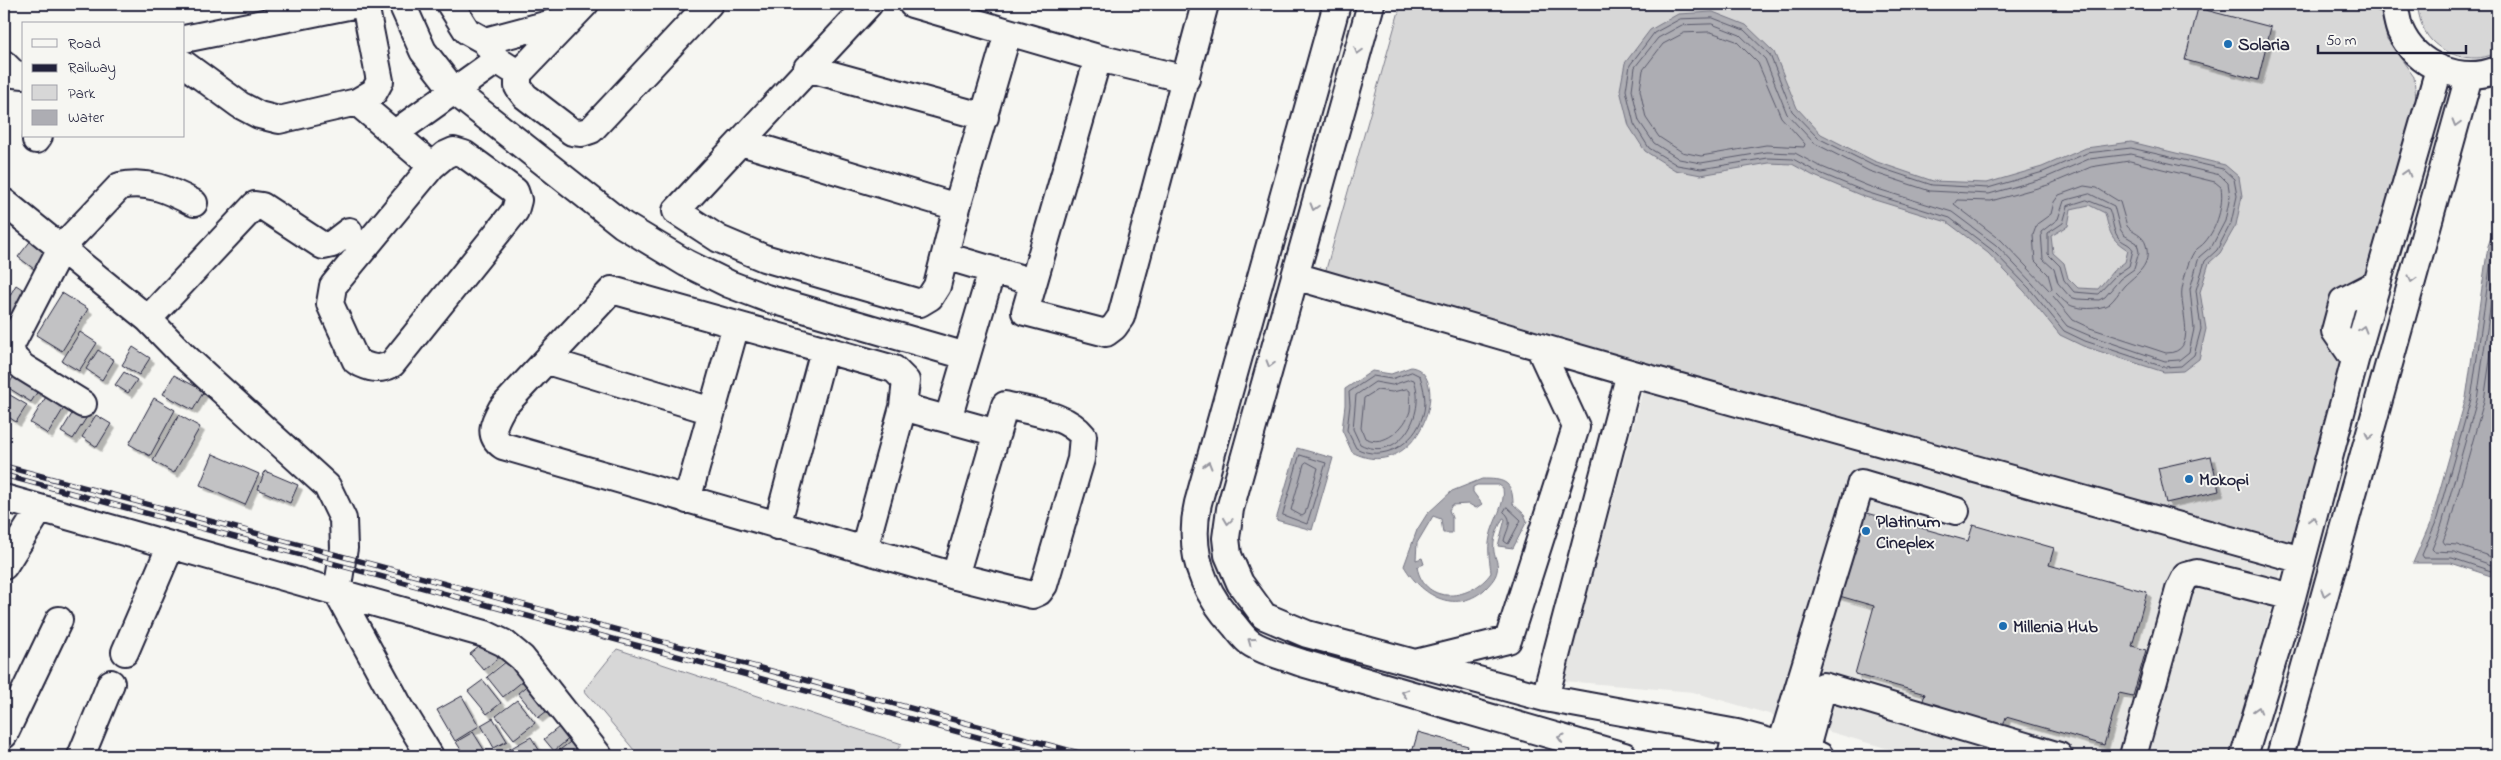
<svg xmlns="http://www.w3.org/2000/svg" width="2501" height="760" font-family="'Indie Flower',sans-serif">
	<style>
		.built { fill: #e6e6e4 }
		.green { fill: #d7d7d7; stroke: #7c7c89 }
		.water { fill: #adadb3; stroke: #757583; fill-rule: evenodd }
		.lines { fill: none; stroke-linecap: round; stroke-linejoin: round }
		.shore { stroke: #5a5a6b; stroke-width: 1 }
		.building { fill: #c2c2c4; stroke: #22223b; filter: url(#shadow) }
		.minor-casing { stroke: #22223b; stroke-width: 30 }
		.minor { stroke: #f6f6f2; stroke-width: 26 }
		.rail-casing { stroke: #22223b; stroke-width: 5.5 }
		.rail { stroke: #f6f6f2; stroke-width: 4; stroke-dasharray: 11; stroke-linecap: butt }
		.oneway { stroke: #9797a0 }
		.poi-dot { fill: #1f6fb2; stroke: #f6f6f2; stroke-width: 2 }
		.labels { text-anchor: middle; stroke-width: 4; stroke-linejoin: round; paint-order: stroke }
		.poi-label { font-size: 18px; font-weight: bold; fill: #22223b; stroke: #f6f6f2; text-anchor: start }
	</style>
	<defs>
		<filter id="shadow"><feDropShadow dx="4.5" dy="4.5" stdDeviation="0" flood-color="#0004"/></filter>
	</defs>
	<rect width="100%" height="100%" fill="#f6f6f2"/>
	<filter id="ink" filterUnits="userSpaceOnUse"><feTurbulence type="fractalNoise" baseFrequency=".02" numOctaves="2"/><feDisplacementMap in="SourceGraphic" scale="10" xChannelSelector="R" yChannelSelector="G"/><feConvolveMatrix kernelMatrix="1 2 1 2 8 2 1 2 1" color-interpolation-filters="sRGB"/></filter>
	<g filter="url(#ink)">
		<path class="built" d="M1643,390L2282,568L2237,738L2225,756H1913L1693,692L1564,681Z"/>
		<path class="green" d="M1401,4H2353L2381,12L2387,39L2414,77L2416,100L2293,546L1325,273Z
			M2417,4H2497V52C2477,64 2447,57 2431,40C2422,30 2419,17 2417,4Z
			M617,649L902,744L892,756H639L584,690Z"/>
		<path class="water" d="M1713,12L1746,25L1774,52L1797,108L1821,134L1874,161L1933,181L1987,183L2042,167L2086,148L2131,142L2225,165L2239,177L2242,196L2236,225L2220,253L2209,263L2200,292L2206,329L2199,359L2183,371L2164,372L2083,346L2060,335L2025,292L1988,253L1947,222L1865,197L1812,175L1792,164L1769,163L1701,175L1675,170L1645,151L1629,126L1620,90L1625,63L1650,30L1678,14ZM2089,205L2105,213C2110,233 2110,239 2128,250L2125,262L2113,271L2098,289L2078,288L2068,278L2064,263L2053,253L2051,236L2068,226L2071,209Z
			M2497,220V578L2451,563H2413L2431,521L2466,398L2488,246Z
			M1411,367C1454,373 1419,487 1352,452L1342,430L1345,405V389L1372,371L1391,374Z
			M1297,448L1333,458L1312,530L1276,520Z
			M1482,479C1502,479 1513,480 1513,504L1524,514L1527,521L1513,548L1498,546L1505,519L1503,518C1498,528 1492,540 1494,552C1495,558 1499,564 1497,571C1496,578 1489,585 1484,590C1454,615 1421,595 1404,566L1417,530L1427,514L1452,491ZM1477,485H1499L1503,488C1506,504 1493,521 1490,537C1487,550 1490,561 1491,573C1472,600 1425,607 1417,567L1424,564L1422,558L1416,560L1417,543L1433,516L1441,519L1443,533H1452V518L1449,510L1452,505L1469,504L1476,508L1482,504L1473,492V487Z"/>
		<g class="lines">
			<path class="shore" d="M1713,18L1744,30L1770,55L1792,111L1818,138L1872,165L1932,185L1988,188L2043,172L2087,153L2131,148L2223,169L2234,179L2237,196L2231,223L2217,250L2205,261L2196,290L2201,329L2194,355L2181,366L2164,367L2085,341L2064,331L2029,288L1992,250L1950,218L1866,192L1815,171L1793,159L1768,158L1701,169L1677,165L1649,148L1634,124L1626,90L1630,65L1654,33L1680,19Z
				M1712,24L1740,35L1765,59L1787,114L1814,143L1869,171L1930,191L1989,194L2045,178L2089,159L2131,154L2220,175L2228,183L2230,196L2225,221L2212,246L2199,257L2190,289L2194,329L2189,352L2179,360L2165,361L2088,335L2067,326L2033,284L1996,245L1952,212L1868,186L1817,165L1795,153L1767,152L1701,163L1679,159L1654,143L1639,121L1632,90L1635,67L1658,38L1682,25Z
				M1711,32L1736,41L1758,63L1781,117L1805,144L1804,147L1766,145L1701,156L1682,152L1659,137L1646,118L1640,90L1643,70L1663,44L1684,33Z
				M2130,161L2215,182L2221,187C2224,205 2217,228 2205,242C2202,246 2197,248 2194,252C2188,261 2184,278 2182,289C2179,309 2200,353 2166,353L2090,328L2073,320L2053,296L2056,293C2060,297 2063,301 2068,304C2077,310 2100,310 2109,304C2115,299 2119,292 2124,286C2136,274 2152,266 2146,245C2143,234 2133,234 2127,226L2120,202L2097,188L2084,186L2059,195L2054,202L2051,214L2037,224L2033,235L2035,261L2048,274L2052,288L2050,291L2001,240L1954,204L1957,200L1991,201L2048,185L2091,167Z
				M2090,194L2114,206L2120,229L2124,235L2137,243L2139,252L2134,269L2120,279L2105,297L2099,300L2077,299L2070,297L2058,283L2054,269L2043,259L2041,232L2058,219L2064,201Z
				M2087,200L2109,209C2113,218 2112,229 2118,237C2122,243 2130,243 2133,250L2129,266L2116,275L2098,294L2074,292L2064,280L2060,266L2048,254V233L2063,223L2068,206Z
				M2497,235L2493,247L2471,399L2436,522L2422,555L2424,558H2452L2497,573
				M2497,259L2477,400L2442,524L2432,549L2434,551L2454,552L2497,567
				M2497,312L2484,401L2449,526L2443,541L2445,544L2457,545L2497,559
				M1412,372L1420,376C1424,389 1427,402 1423,415C1415,444 1383,463 1356,448L1347,430L1350,405L1349,392L1373,376L1391,379Z
				M1411,379L1414,380C1427,415 1398,464 1360,444L1353,429L1356,395L1375,382L1392,385Z
				M1407,389L1410,391C1410,397 1411,404 1410,411C1405,428 1384,448 1365,438L1361,428L1364,398L1377,390L1392,392Z
				M1300,455L1326,463L1307,524L1283,515Z
				M1307,462L1318,468L1305,514L1302,516L1291,510L1304,464Z
				M1507,507L1521,520L1508,544L1504,541C1506,530 1515,521 1504,512Z"/>
		</g>
		<path class="building" d="M2198,8L2271,27L2258,80L2185,60Z
			M32,239L52,254L38,272L18,257Z
			M16,285L33,296L14,326L4,319V305Z
			M62,293L88,309L62,351L36,335Z
			M80,332L97,343L79,371L62,361Z
			M133,347L150,358L139,375L122,365Z
			M98,350L114,360L102,380L86,369Z
			M19,368L43,383L31,402L7,387Z
			M124,372L137,380L128,393L115,385Z
			M174,375L204,391L193,410L163,394Z
			M52,387L70,398L48,434L30,423Z
			M5,392L27,405L16,422L4,414Z
			M154,398L175,410L150,456L129,444Z
			M78,404L90,412L73,439L61,432Z
			M96,415L111,424L97,447L82,437Z
			M179,415L200,427L174,473L153,461Z
			M213,454L259,474L245,505L200,485Z
			M2211,456L2219,491L2166,503L2158,468Z
			M265,471L298,485L290,503L258,489Z
			M1860,511L1968,541L1973,525L2054,548L2049,565L2147,592L2132,646L2146,650L2133,696L2119,693L2104,745L2006,717L2001,733L1920,710L1925,694L1855,674L1874,606L1836,595Z
			M489,639L502,655L484,670L470,654Z
			M507,661L523,681L503,697L487,677Z
			M483,680L501,703L487,714L468,691Z
			M531,682L552,707L538,718L518,693Z
			M462,696L479,726L455,741L437,710Z
			M517,700L535,723L514,739L496,716Z
			M493,718L507,741L494,748L481,725Z
			M568,720L577,732L554,751L544,739Z
			M473,732L486,753L480,756H465L456,742Z
			M1418,732L1468,746L1465,756H1411Z
			M531,737L541,753L536,756H509L506,751Z
			M574,739L585,753L580,756H552Z"/>
		<g class="lines">
			<defs>
				<path id="minor" d="M402,4L423,51L454,91L623,225L686,263L729,284L766,298L966,356
					M450,4L467,31L485,41L497,60L511,69
					M585,4L518,74V87L525,96L572,132L582,133L591,130L709,4
					M869,4L676,211L719,239L764,258L920,303L930,297L937,286L957,207L1008,33
					M912,4L1098,58L1186,79
					M1337,4L1198,503C1188,549 1201,590 1234,625C1239,631 1245,640 1252,644C1267,653 1286,657 1302,663L1624,756
					M1371,4L1230,509L1226,538L1228,555L1240,583L1264,616L1307,634L1545,698L1737,733L1820,756
					M2394,4C2396,12 2397,22 2400,30C2416,67 2461,84 2497,70
					M184,39L358,4
					M485,41L571,18
					M1098,58L1025,312L1106,333L1114,327L1121,317L1205,4
					M4,64L14,74L24,75
					M184,64L240,105L259,115L279,120L357,102L432,166
					M807,68L985,117
					M357,102L374,92L380,81L365,4
					M395,133L497,60
					M36,140L39,136
					M741,142L957,207
					M454,151L464,154L515,191L518,200L515,211L392,364C379,371 369,368 356,361L330,304L333,286L432,166L445,155Z
					M4,202L148,319L182,354L327,486L343,519L344,548L337,592L397,702L430,756
					M945,256L1033,282
					M1295,276L1630,373L1545,698
					M148,319L255,205L262,206L323,246L332,244L349,231
					M2355,360L2335,331L2343,301L2376,284
					M547,361L712,411
					M1630,373L2302,560
					M83,404L23,367L14,358L11,350L12,343L61,248L120,186C148,180 169,190 194,203
					M903,407L997,433
					M948,419L992,270
					M4,498L485,634L504,643L522,658L599,756
					M687,500L736,325
					M777,526L824,350
					M864,549L903,407L906,381L894,369L612,290L502,408C494,422 487,435 503,446L955,576L1032,595L1039,592L1044,585L1081,459L1083,436C1066,414 1031,412 1005,405L955,576
					M4,566L40,509
					M125,652L171,545
					M1419,662L1508,640L1576,427L1539,347
					M4,735L59,620
					M1781,745L1861,483L1956,511
					M1805,752L1823,686L2059,756
					M81,756L111,683
					M1731,756L1737,733
					M2133,756L2179,590L2186,576L2197,573L2292,597
					M2244,756L2292,597L2355,360L2439,69
					M2280,756L2469,76"/>
			</defs>
			<use href="#minor" class="minor-casing"/>
			<use href="#minor" class="minor"/>
			<defs>
				<path id="rail" d="M4,466L1090,756
					M4,475L1048,756"/>
			</defs>
			<use href="#rail" class="rail-casing"/>
			<use href="#rail" class="rail"/>
		</g>
		<defs><path id="oneway-chevron" d="M-2-3.5L2.5 0L-2 3.5" fill="none" stroke-width="1.6" stroke-linecap="round" stroke-linejoin="round" transform="scale(1.25)"/></defs>
		<g class="oneway">
			<use href="#oneway-chevron" transform="translate(1358 51) rotate(106)"/>
			<use href="#oneway-chevron" transform="translate(2456 123) rotate(106)"/>
			<use href="#oneway-chevron" transform="translate(2407 173) rotate(-73)"/>
			<use href="#oneway-chevron" transform="translate(1314 207) rotate(106)"/>
			<use href="#oneway-chevron" transform="translate(2412 279) rotate(106)"/>
			<use href="#oneway-chevron" transform="translate(2363 329) rotate(-74)"/>
			<use href="#oneway-chevron" transform="translate(1270 364) rotate(106)"/>
			<use href="#oneway-chevron" transform="translate(2369 436) rotate(106)"/>
			<use href="#oneway-chevron" transform="translate(1208 465) rotate(-74)"/>
			<use href="#oneway-chevron" transform="translate(2313 520) rotate(-75)"/>
			<use href="#oneway-chevron" transform="translate(1228 521) rotate(98)"/>
			<use href="#oneway-chevron" transform="translate(2325 593) rotate(106)"/>
			<use href="#oneway-chevron" transform="translate(1251 641) rotate(-144)"/>
			<use href="#oneway-chevron" transform="translate(1405 693) rotate(-164)"/>
			<use href="#oneway-chevron" transform="translate(2258 710) rotate(-73)"/>
			<use href="#oneway-chevron" transform="translate(1561 738) rotate(-164)"/>
		</g>
	</g>
	<g class="poi-dot">
		<circle cx="2228" cy="44" r="5"/>
		<circle cx="2189" cy="479" r="5"/>
		<circle cx="1866" cy="531" r="5"/>
		<circle cx="2003" cy="626" r="5"/>
	</g>
	<g class="labels">
		<g class="poi-label">
			<text x="2238" y="50">Solaria</text>
			<text x="2199" y="485">Mokopi</text>
			<text x="1876" y="527">Platinum<tspan x="1876" dy="21">Cineplex</tspan></text>
			<text x="2013" y="632">Millenia Hub</text>
		</g>
	</g>
	<rect width="2501" height="760" fill="none" stroke="#f6f6f2" stroke-width="20"/>
	<rect x="10" y="10" width="2481" height="740" fill="none" stroke="#22223b" stroke-width="2" filter="url(#ink)"/>
	<rect x="22" y="22" width="162" height="115" fill="#f6f6f2" stroke="#a1a1a9"/>
	<rect x="32" y="39" width="25" height="8" fill="#f6f6f2" stroke="#a1a1a9"/>
	<text x="68" y="48" font-size="15" fill="#22223b">Road</text>
	<rect x="32" y="64" width="25" height="8" fill="#22223b" stroke="#a1a1a9"/>
	<text x="68" y="72" font-size="15" fill="#22223b">Railway</text>
	<rect x="32" y="85" width="25" height="15" fill="#d7d7d7" stroke="#a1a1a9"/>
	<text x="68" y="98" font-size="15" fill="#22223b">Park</text>
	<rect x="32" y="110" width="25" height="15" fill="#adadb3" stroke="#a1a1a9"/>
	<text x="68" y="122" font-size="15" fill="#22223b">Water</text>
	<path d="M2318 45v8h148v-8" fill="none" stroke="#22223b" stroke-width="2.5"/>
	<text x="2326" y="45" font-size="15" fill="#22223b" stroke="#f6f6f2" stroke-width="4" paint-order="stroke">50 m</text>
</svg>
